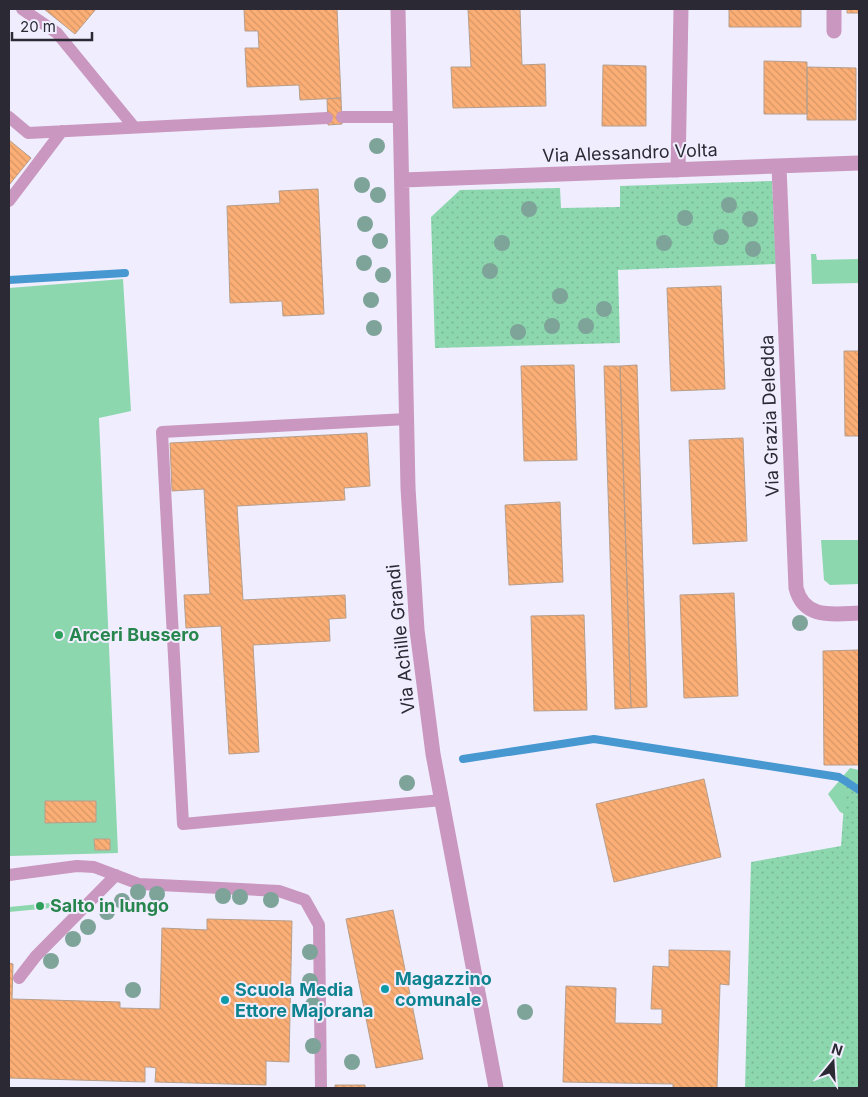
<svg xmlns="http://www.w3.org/2000/svg" width="868" height="1097" font-family="Inter,sans-serif">
	<style>
		.grass { fill: #8dd7ae }
		.park { fill: url(#park-dots) }
		.lines { fill: none; stroke-linecap: round; stroke-linejoin: round }
		.stream { stroke: #4798d1; stroke-width: 8 }
		.building { fill: url(#building-back-hatch); stroke: #b69e8c }
		.lane { stroke: #c997bf; stroke-width: 12 }
		.street { stroke: #c997bf; stroke-width: 15 }
		.tree { fill: #7ea399 }
		.leisure-dot { fill: #2e9e5b; stroke: #f0edfe; stroke-width: 2 }
		.culture-dot { fill: #0f9aa8; stroke: #f0edfe; stroke-width: 2 }
		.labels { text-anchor: middle; stroke-width: 4; stroke-linejoin: round; paint-order: stroke }
		.street-label { font-size: 18px; fill: #2b2a34; stroke: #f0edfe }
		.leisure-label { font-size: 18px; font-weight: bold; fill: #27864d; stroke: #f0edfe; text-anchor: start }
		.culture-label { font-size: 18px; font-weight: bold; fill: #0d838f; stroke: #f0edfe; text-anchor: start }
	</style>
	<defs>
		<pattern id="park-dots" width="8" height="8" patternUnits="userSpaceOnUse" patternTransform="scale(1.25)"><rect width="8" height="8" fill="#8dd7ae"/><path d="M2 2h.1M6 6h.1" fill="none" stroke="#7ab996" stroke-width="1.8" stroke-linecap="round"/></pattern>
		<pattern id="building-back-hatch" width="6" height="6" patternUnits="userSpaceOnUse" patternTransform="scale(1.25)"><rect width="6" height="6" fill="#fbae75"/><path d="M-1 5l2 2M0 0l6 6M5-1l2 2" fill="none" stroke="#d79666"/></pattern>
	</defs>
	<rect width="100%" height="100%" fill="#f0edfe"/>
	<path class="grass" d="M811,254H816L817,260L859,259V283L812,284Z
		M123,279L131,411L99,418L118,853L9,856V288Z
		M821,540H859V584L830,585L824,580Z
		M850,768L859,770V821L840,812L828,794Z
		M70,901L71,906L9,912V907Z"/>
	<path class="park" d="M772,181L776,264L618,270L620,343L435,348L431,217L460,190L560,188L561,208L620,207V186Z
		M846,776L859,783V1088H745L751,862L841,846Z"/>
	<g class="lines">
		<path class="stream" d="M9,280L125,273
			M463,759L594,739L839,777L859,790"/>
	</g>
	<path class="building" d="M44,9H96L75,34Z
		M244,9H337L341,98L300,100L299,85L247,87L245,48H259L258,31H245Z
		M468,9H520L522,65L545,64L546,106L453,108L451,67H471Z
		M729,9H801V27H729Z
		M847,9H859V13H847Z
		M764,61L807,62V114H764Z
		M603,65L646,66V126H602Z
		M807,67L856,68V120H807Z
		M341,98L342,124L328,125L327,99Z
		M9,140L31,158L9,185Z
		M318,189L324,314L283,316L282,301L230,303L227,206L280,203L279,191Z
		M721,286L725,389L671,391L667,288Z
		M844,351H859V436H845Z
		M574,365L577,460L524,461L521,366Z
		M637,365L647,707L631,708L620,366Z
		M604,366H620L631,708L615,709Z
		M367,433L370,486L344,488L345,500L237,506L243,600L345,595L346,618L329,619L330,641L253,645L259,752L229,754L221,626L186,628L184,595L210,594L204,489L172,491L170,443Z
		M743,438L747,541L693,544L689,440Z
		M560,502L563,582L509,585L505,505Z
		M734,593L738,696L684,698L680,595Z
		M584,615L587,710L534,711L531,616Z
		M859,650V765H824L823,651Z
		M704,779L721,857L614,882L596,804Z
		M45,801H96V822L45,823Z
		M94,839H110V850H95Z
		M393,910L423,1059L376,1068L346,919Z
		M207,919L292,921L289,1062L266,1061V1085L155,1082L156,1068L150,1067H145V1082L9,1078V963L13,964L12,999L120,1002V1008L160,1009L162,928L207,930Z
		M669,950L730,951L729,985L720,984L717,1088H673V1084L563,1082L566,986L616,988L615,1023L662,1024V1009H651L653,966L669,967Z
		M335,1085H365V1088H335Z"/>
	<g class="lines">
		<path class="lane" d="M22,9L57,33L134,127
			M9,117L28,133L327,118
			M342,117H401
			M9,201L62,131
			M407,419L162,432L183,824L442,800
			M9,875L77,866L94,867L139,884L279,891L305,900L319,925L321,1088
			M19,978L36,956L116,875"/>
		<path class="street" d="M398,9L408,488L417,630L433,754L496,1088
			M834,31V9
			M779,166L796,588C804,620 834,614 859,613
			M678,170L681,9
			M403,180L859,163"/>
	</g>
	<g class="tree">
		<circle cx="377" cy="146" r="8"/>
		<circle cx="362" cy="185" r="8"/>
		<circle cx="378" cy="195" r="8"/>
		<circle cx="729" cy="205" r="8"/>
		<circle cx="529" cy="209" r="8"/>
		<circle cx="685" cy="218" r="8"/>
		<circle cx="750" cy="219" r="8"/>
		<circle cx="365" cy="224" r="8"/>
		<circle cx="721" cy="237" r="8"/>
		<circle cx="380" cy="241" r="8"/>
		<circle cx="502" cy="243" r="8"/>
		<circle cx="664" cy="243" r="8"/>
		<circle cx="753" cy="249" r="8"/>
		<circle cx="364" cy="263" r="8"/>
		<circle cx="490" cy="271" r="8"/>
		<circle cx="383" cy="275" r="8"/>
		<circle cx="560" cy="296" r="8"/>
		<circle cx="371" cy="300" r="8"/>
		<circle cx="604" cy="309" r="8"/>
		<circle cx="552" cy="326" r="8"/>
		<circle cx="586" cy="326" r="8"/>
		<circle cx="374" cy="328" r="8"/>
		<circle cx="518" cy="332" r="8"/>
		<circle cx="800" cy="623" r="8"/>
		<circle cx="407" cy="783" r="8"/>
		<circle cx="138" cy="892" r="8"/>
		<circle cx="157" cy="894" r="8"/>
		<circle cx="223" cy="896" r="8"/>
		<circle cx="240" cy="897" r="8"/>
		<circle cx="271" cy="900" r="8"/>
		<circle cx="122" cy="901" r="8"/>
		<circle cx="107" cy="912" r="8"/>
		<circle cx="88" cy="927" r="8"/>
		<circle cx="73" cy="939" r="8"/>
		<circle cx="310" cy="952" r="8"/>
		<circle cx="51" cy="961" r="8"/>
		<circle cx="310" cy="981" r="8"/>
		<circle cx="133" cy="990" r="8"/>
		<circle cx="313" cy="1005" r="8"/>
		<circle cx="525" cy="1012" r="8"/>
		<circle cx="313" cy="1046" r="8"/>
		<circle cx="352" cy="1062" r="8"/>
	</g>
	<g class="leisure-dot">
		<circle cx="59" cy="635" r="5"/>
		<circle cx="40" cy="906" r="5"/>
	</g>
	<g class="culture-dot">
		<circle cx="385" cy="989" r="5"/>
		<circle cx="225" cy="1000" r="5"/>
	</g>
	<g class="labels">
		<g class="street-label">
			<text transform="translate(630 153) rotate(-2)" y="6">Via Alessandro Volta</text>
			<text transform="translate(770 416) rotate(-92)" y="6">Via Grazia Deledda</text>
			<text transform="translate(401 639) rotate(-96)" y="6">Via Achille Grandi</text>
		</g>
		<g class="leisure-label">
			<text x="69" y="641">Arceri Bussero</text>
			<text x="50" y="912">Salto in lungo</text>
		</g>
		<g class="culture-label">
			<text x="395" y="985">Magazzino<tspan x="395" dy="21">comunale</tspan></text>
			<text x="235" y="996">Scuola Media<tspan x="235" dy="21">Ettore Majorana</tspan></text>
		</g>
	</g>
	<rect width="868" height="1097" fill="none" stroke="#2b2a34" stroke-width="20"/>
	<g transform="translate(833 1062) rotate(18)" stroke="#f0edfe" stroke-width="4" paint-order="stroke">
	<path d="M0-4L9 19L0 12L-9 19Z" fill="#2b2a34"/>
	<text y="-8" font-size="14" font-weight="bold" text-anchor="middle" fill="#2b2a34">N</text>
	</g>
	<path d="M12 32v8h80v-8" fill="none" stroke="#2b2a34" stroke-width="2.5"/>
	<text x="20" y="32" font-size="15" fill="#2b2a34" stroke="#f0edfe" stroke-width="4" paint-order="stroke">20 m</text>
</svg>
